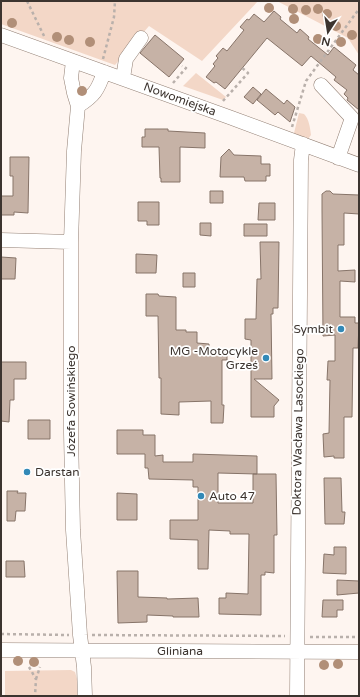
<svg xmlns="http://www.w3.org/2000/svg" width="360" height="697" font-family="'Varela Round',sans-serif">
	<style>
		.green { fill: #f3d7c7 }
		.building { fill: #c6b2a6; stroke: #877469 }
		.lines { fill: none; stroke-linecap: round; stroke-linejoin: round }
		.minor-casing { stroke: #938075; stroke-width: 15 }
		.path { stroke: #b9b0ab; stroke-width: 2.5; stroke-dasharray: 3 3; stroke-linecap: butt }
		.minor { stroke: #fff; stroke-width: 14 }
		.tree { fill: #b18f78 }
		.poi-dot { fill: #3289b7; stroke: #fff; stroke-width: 1.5 }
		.labels { text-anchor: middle; stroke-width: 3.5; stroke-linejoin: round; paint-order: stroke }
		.street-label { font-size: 12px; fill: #3c342f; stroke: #fff }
		.poi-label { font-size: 12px; fill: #3c342f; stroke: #fff; text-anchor: end }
	</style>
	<rect width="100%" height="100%" fill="#fef5f0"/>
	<path class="green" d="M1,1H258L202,61L149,26L115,65L1,24Z
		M277,1H359V55L348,38Z
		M196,73L226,97L223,100L183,86Z
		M299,113L304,114C309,119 310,127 311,135L308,139L294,135V133Z
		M71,670L75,672L77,679V696H5V671Z"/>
	<path class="building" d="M274,11L281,17L280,19L297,33L300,29L309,37L308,39L328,55L334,47L356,65L353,70L359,75V110L347,100L348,98L344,94L347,90L334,80L336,77L311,56L302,66L267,38L225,89L216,82L214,83L206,77L215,66L213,64L218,58L216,56L223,48L227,51L244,30L240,27L247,19L249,20L254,14L264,22Z
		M155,35L184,59L169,77L140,53Z
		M253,87L261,94L253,104L244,97Z
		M266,89L284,104L287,100L295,107L290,122L278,112L275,115L257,100Z
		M145,129H168V131L205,133V148L180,147V182H161V178H160L159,147H142V137H145Z
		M229,149L234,155L261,156V164H270V176H266V181H245L244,177H220L221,157Z
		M10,157H29L28,213L14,212V215H1V196H13V176H10Z
		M210,191H223V203H210Z
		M326,191H330L333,194L359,195V214L344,213V245H338V271L355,270V282L340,281V317H355V323H359L358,348H353L352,417H344V458H334V456L324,457L323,434L329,433L330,380H327L328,361H335V335L323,336L322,210V194Z
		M138,202H159V225H147V221H138Z
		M259,203H275V220H258Z
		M200,223H211V236L200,235Z
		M244,224H267V236H244Z
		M260,242H279L278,308H273V314H271L272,379H254L279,400L274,406V417H251V340L245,339V319H256L257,279H261Z
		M136,254L157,255L156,273H136Z
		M1,257L16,258L15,279H1Z
		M183,273H195V287H183Z
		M146,294H158L159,296L176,297V330H186V332H197V343L209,344V350H227V360H222V405H224L223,423H211V401L179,402V415L161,414V378H159L158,316H146Z
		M1,362H26V379H14V400H10L9,422L1,421Z
		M28,420H50V439H28Z
		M117,430H143V435H155V456L163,455V462H193V454L257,456V474L218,473V503H253V474H276L277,535H274V573L265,572V575H261V615L219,614V598H226V593L248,594L249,534H230V531L209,530L208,569H198V540L170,539V520H198V487H193V480L149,479L148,468H145V454H117Z
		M324,478H341L342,512H345L344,524H325Z
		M7,491H18L17,493H26L25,511H16L15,521H7Z
		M117,493L137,494V520H117Z
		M334,547H346V574L323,573L324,554L334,555Z
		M6,561H24L25,577H6Z
		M117,571H138V597L167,598V599L198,598L199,617H173V616L147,615V622L118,623Z
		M337,580L359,581V593L337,595Z
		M323,600H343V610H337V617H322Z"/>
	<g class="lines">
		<defs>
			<path id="minor" d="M1,35L229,117L359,165
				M73,61L71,78L74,93L78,106L74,151L71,242V433L73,530L80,635L84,667L85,696
				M123,78L126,59L141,38
				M321,85L352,118L338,158
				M78,106C94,96 98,90 104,72
				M1,240L71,242
				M1,650L359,652
				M297,696L301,160L303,144"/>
		</defs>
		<use href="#minor" class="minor-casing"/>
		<path class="path" d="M27,1L45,38
			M103,59L114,17L115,1
			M173,83L186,68L182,66
			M223,101L248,73L240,66
			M292,127L306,81L359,9
			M1,634L69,635
			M92,635L285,636
			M310,637H359
			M29,667L36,679L35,696
			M36,679L40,667"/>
		<use href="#minor" class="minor"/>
	</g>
	<g class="tree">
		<circle cx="269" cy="8" r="5"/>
		<circle cx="293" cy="9" r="5"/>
		<circle cx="318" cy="9" r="5"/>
		<circle cx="306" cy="10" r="5"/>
		<circle cx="327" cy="14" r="5"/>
		<circle cx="294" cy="19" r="5"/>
		<circle cx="12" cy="23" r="5"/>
		<circle cx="336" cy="26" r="5"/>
		<circle cx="352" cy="35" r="5"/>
		<circle cx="57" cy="37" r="5"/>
		<circle cx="318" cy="39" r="5"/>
		<circle cx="69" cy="40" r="5"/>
		<circle cx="90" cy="42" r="5"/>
		<circle cx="341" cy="42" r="5"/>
		<circle cx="82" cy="91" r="5"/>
		<circle cx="18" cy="661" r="5"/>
		<circle cx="34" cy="662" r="5"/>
		<circle cx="338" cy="664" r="5"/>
		<circle cx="324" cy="665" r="5"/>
	</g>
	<g class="poi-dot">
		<circle cx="341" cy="329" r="4"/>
		<circle cx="266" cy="358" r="4"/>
		<circle cx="27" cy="472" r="4"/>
		<circle cx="201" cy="496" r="4"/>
	</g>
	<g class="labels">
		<g class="street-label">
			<text transform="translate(180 99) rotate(20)" y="4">Nowomiejska</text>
			<text transform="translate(71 401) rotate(-90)" y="4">Józefa Sowińskiego</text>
			<text transform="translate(298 432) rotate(-89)" y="4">Doktora Wacława Lasockiego</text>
			<text x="180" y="655">Gliniana</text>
		</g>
		<g class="poi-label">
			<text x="333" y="333">Symbit</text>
			<text x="258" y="355">MG -Motocykle<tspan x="258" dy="14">Grześ</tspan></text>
			<text x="35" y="476" text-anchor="start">Darstan</text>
			<text x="209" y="500" text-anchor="start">Auto 47</text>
		</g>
	</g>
	<rect width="360" height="697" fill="none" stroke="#3c342f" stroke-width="4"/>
	<g transform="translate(328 32) rotate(192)" stroke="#ffffff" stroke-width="3" paint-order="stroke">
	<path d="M0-3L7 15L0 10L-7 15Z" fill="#3c342f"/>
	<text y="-6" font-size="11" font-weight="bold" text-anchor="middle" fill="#3c342f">N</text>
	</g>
</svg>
